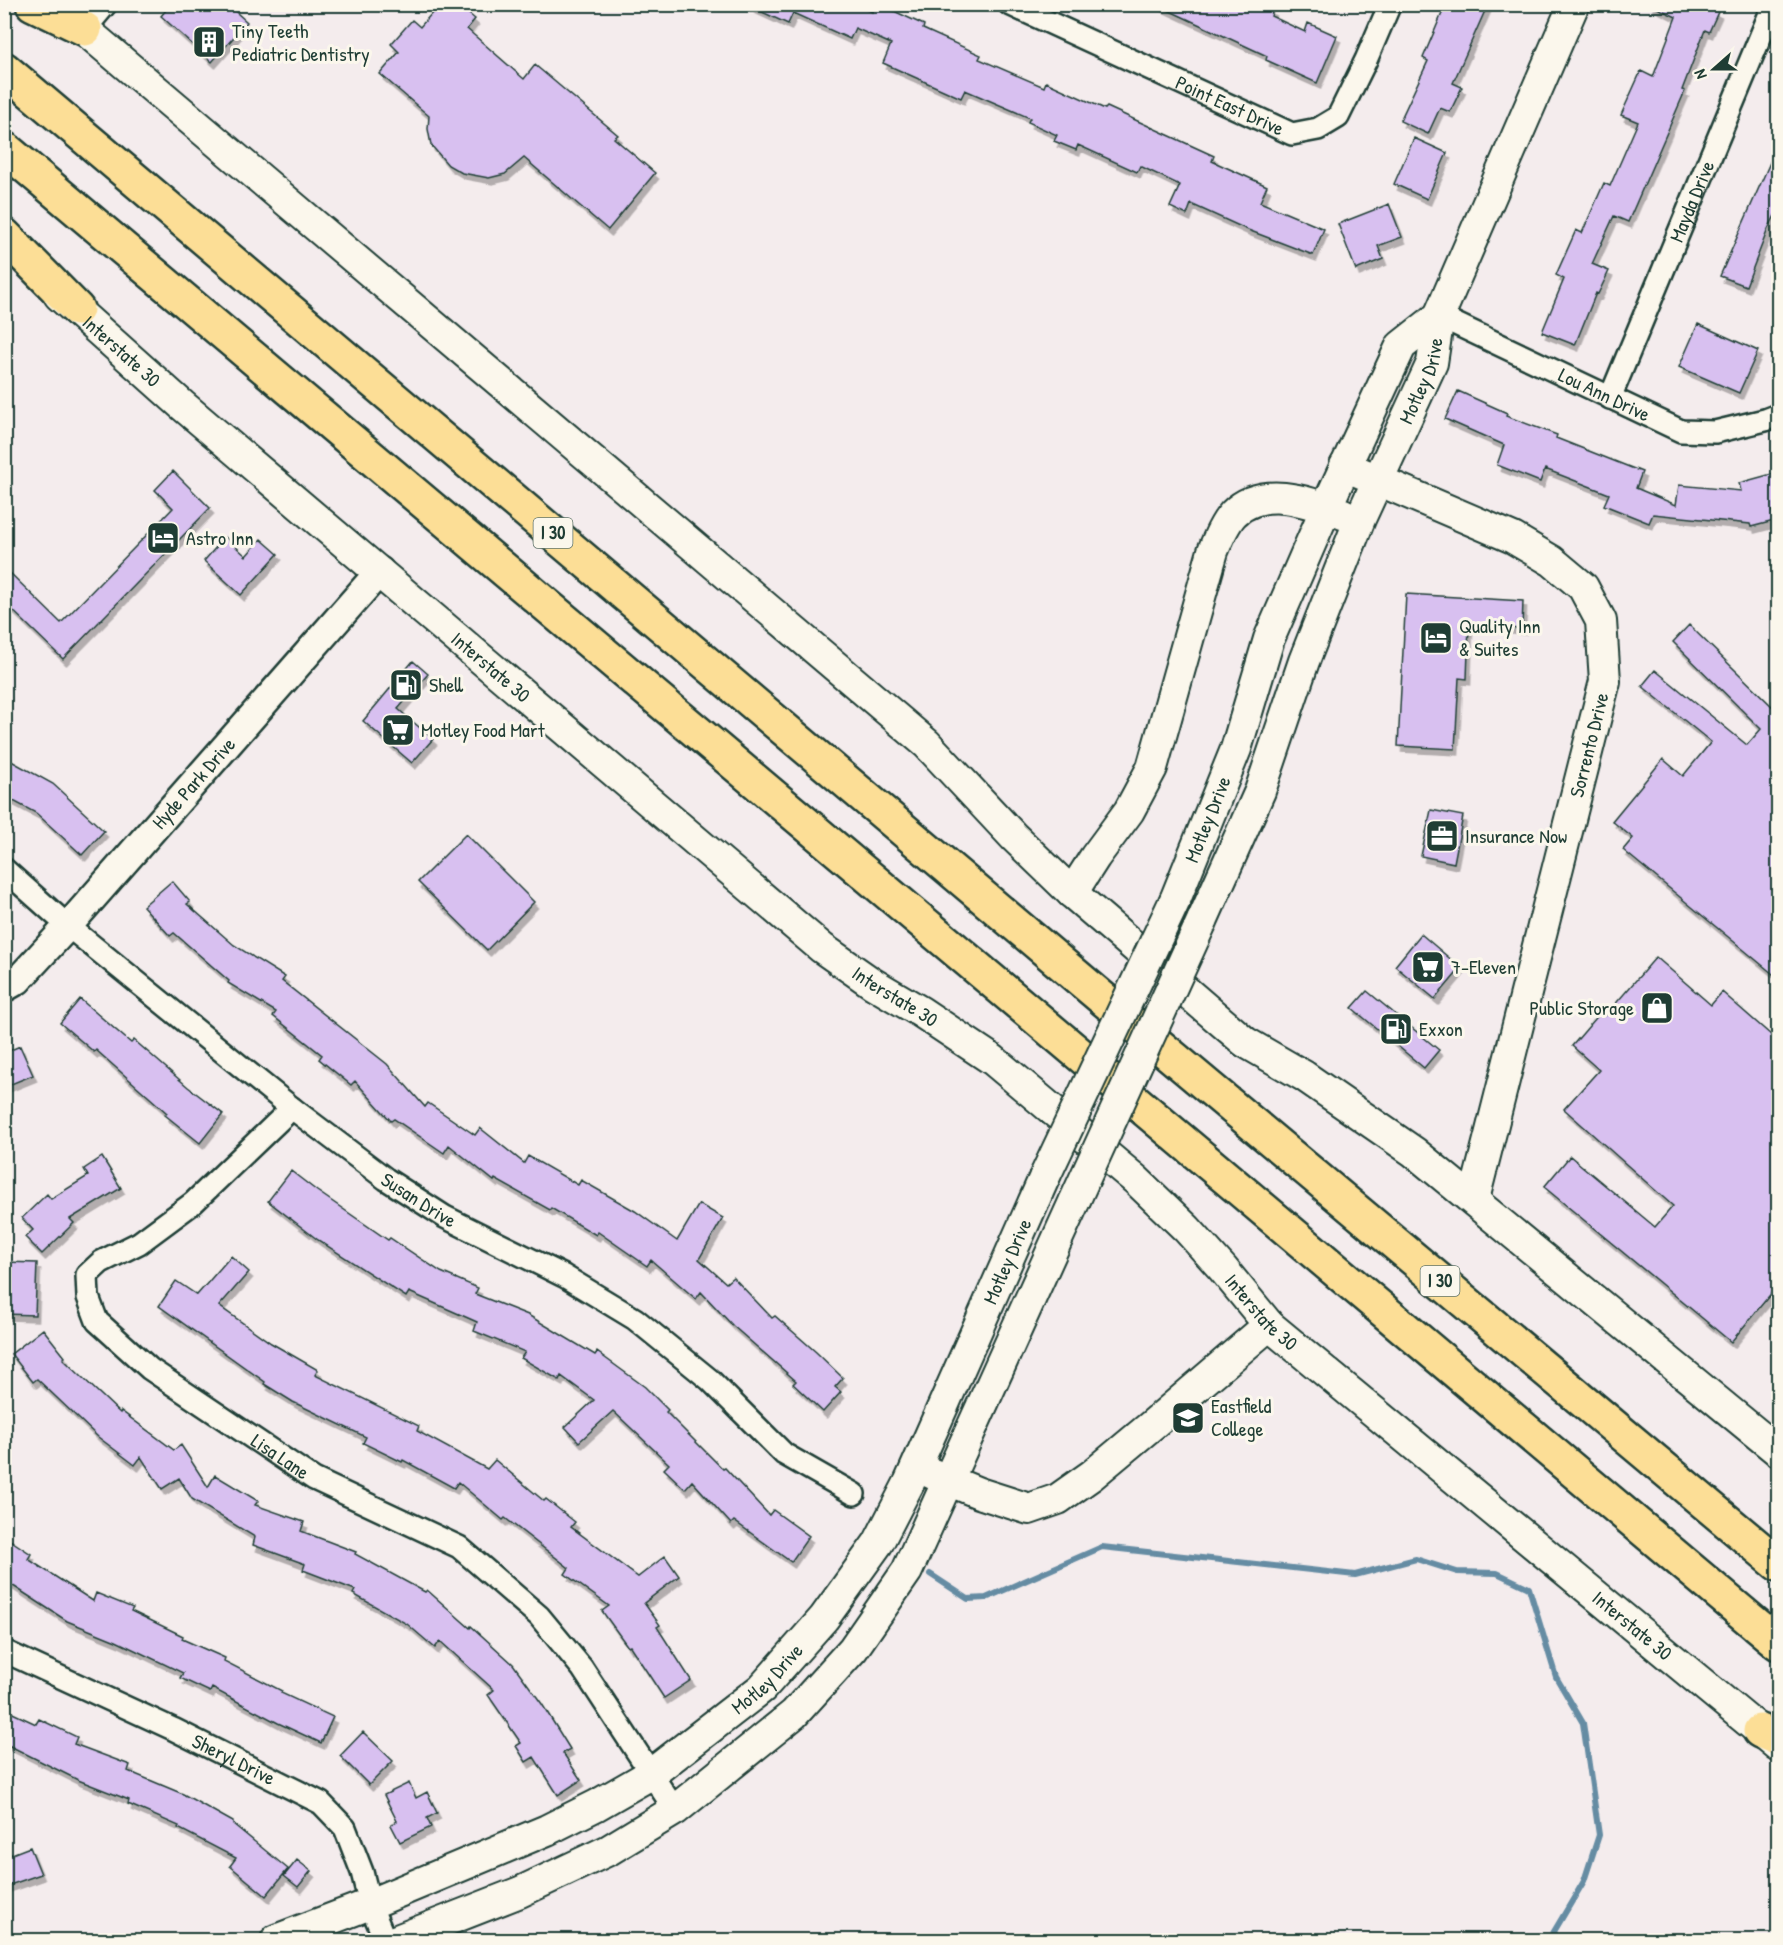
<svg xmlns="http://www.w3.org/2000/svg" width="1783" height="1945" font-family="'Patrick Hand',sans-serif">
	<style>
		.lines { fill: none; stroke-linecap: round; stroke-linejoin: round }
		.stream { stroke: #658ca3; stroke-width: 6 }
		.building { fill: #d8c0f0; stroke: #1f3d34; stroke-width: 1.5; filter: url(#shadow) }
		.minor-casing { stroke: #1f3d34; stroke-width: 26 }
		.tertiary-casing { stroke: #1f3d34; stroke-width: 32 }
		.secondary-casing { stroke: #1f3d34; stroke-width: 34 }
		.motorway-casing { stroke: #1f3d34; stroke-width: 38 }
		.minor { stroke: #fbf7ec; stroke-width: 21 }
		.tertiary { stroke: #fbf7ec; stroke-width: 27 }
		.secondary { stroke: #fbf7ec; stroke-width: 30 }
		.motorway { stroke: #fcde96; stroke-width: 33 }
		.secondary-bridge-casing { stroke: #1f3d34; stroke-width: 34; stroke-linecap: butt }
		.secondary-bridge { stroke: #fbf7ec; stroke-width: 30 }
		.labels { text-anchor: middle; stroke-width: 6; stroke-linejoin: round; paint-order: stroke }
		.shield { fill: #fbf7ec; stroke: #61756b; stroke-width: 1.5 }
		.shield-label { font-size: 18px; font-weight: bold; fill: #1f3d34 }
		.poi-label { font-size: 20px; fill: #1f3d34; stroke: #fbf7ec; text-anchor: start }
		.street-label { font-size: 20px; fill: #1f3d34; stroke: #fbf7ec }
	</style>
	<defs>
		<filter id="shadow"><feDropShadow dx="3.5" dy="6" stdDeviation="0" flood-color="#0004"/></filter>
	</defs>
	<rect width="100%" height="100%" fill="#f4eced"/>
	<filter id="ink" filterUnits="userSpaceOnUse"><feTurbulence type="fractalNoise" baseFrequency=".0167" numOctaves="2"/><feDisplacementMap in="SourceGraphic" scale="12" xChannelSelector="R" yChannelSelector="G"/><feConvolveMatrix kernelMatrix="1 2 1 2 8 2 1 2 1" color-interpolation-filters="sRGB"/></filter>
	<g filter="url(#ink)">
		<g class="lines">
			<path class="stream" d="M930,1574L968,1599L986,1598L1102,1547L1355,1575L1416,1559L1457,1572L1497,1573L1529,1588L1556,1677L1583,1723L1599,1835L1584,1881L1549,1940"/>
		</g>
		<path class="building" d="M171,4H227L247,22L212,62L161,16Z
			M457,4L475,19L467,29L524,79L535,65L618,135L614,138L655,173L608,230L524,158L505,174L489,178L462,173L448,165L431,145L428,129L429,116L380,74L399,52L391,44L412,20L420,27L439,5L448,14Z
			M745,4H856L872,12L875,4H879L924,25L923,29L981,55L979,59L1044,87L1046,82L1105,109L1107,107L1214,156L1212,161L1267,186L1260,202L1324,229L1313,255L1248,230L1191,204L1187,215L1170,207L1180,185L1140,166L1137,172L1078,145L1076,150L1054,141L1057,135L1028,122L1030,118L965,90L961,98L883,63L891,44L855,28L850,39L793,13L788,24Z
			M1155,4H1260L1273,10L1271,16L1305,32L1308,23L1337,36L1317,83L1266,60L1267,56Z
			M1446,4H1488L1453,83L1462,87L1450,112L1440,108L1428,134L1400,121L1428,61L1423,58Z
			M1649,4H1701L1718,12L1709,32L1705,30L1682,90L1685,91L1628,222L1614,216L1592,264L1609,271L1598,294L1596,293L1575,345L1542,332L1564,279L1556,275L1576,230L1582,233L1604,183L1610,186L1638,122L1621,115L1641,71L1653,77L1676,17Z
			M1414,138L1447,153L1427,199L1394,184Z
			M1779,142V208L1768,229L1746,286L1720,276Z
			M1389,204L1402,237L1378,246L1383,259L1356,270L1338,224Z
			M1698,324L1758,351L1739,393L1679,367Z
			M1458,391L1507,413L1506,416L1557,435L1556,438L1642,472L1636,488L1676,505L1679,485L1741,491L1739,483L1779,472V509L1772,511L1774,521L1751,527L1750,524L1653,514L1649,523L1604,505L1609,494L1545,469L1540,482L1497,465L1504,445L1445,419Z
			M173,471L210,508L63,659L4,602V567L61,623L173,508L155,490Z
			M225,537L246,556L261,539L278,554L241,595L204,561Z
			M1406,594L1523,601L1522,629L1469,625L1467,679L1459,678L1455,749L1398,746Z
			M1689,625L1777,711L1779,710V979L1623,850L1633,838L1612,821L1663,759L1683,776L1711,742L1642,686L1655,670L1747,745L1761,729L1673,642Z
			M413,661L428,674L398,709L433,739L412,763L363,721Z
			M4,757L53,784L104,831L82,855L36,813L4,796Z
			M1431,810L1463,816L1454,863L1421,856Z
			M466,834L534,902L487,950L418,882Z
			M172,881L190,902L187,904L234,945L285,977L282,981L387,1064L425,1107L428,1103L475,1135L480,1128L524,1163L528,1156L578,1185L581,1180L635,1211L677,1241L699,1204L723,1218L699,1259L726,1283L733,1277L772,1318L775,1316L816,1352L843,1378L835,1387L841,1392L823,1412L793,1384L796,1381L733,1326L701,1292L696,1299L651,1260L647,1266L598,1232L596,1235L551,1208L550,1210L495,1179L494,1181L449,1145L444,1153L394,1119L391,1121L355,1081L351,1085L319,1059L322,1055L273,1016L276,1012L228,983L229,981L174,933L170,936L143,906Z
			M1421,934L1461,968L1435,999L1395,966Z
			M1656,957L1711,1005L1722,992L1779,1042V1284L1731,1342L1544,1187L1570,1156L1655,1227L1673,1206L1564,1109L1599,1070L1572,1046L1601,1012L1605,1016Z
			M1367,991L1439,1050L1424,1068L1352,1008Z
			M80,999L131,1043L134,1040L188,1087L223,1114L200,1143L165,1115L167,1113L96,1050L94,1052L60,1023Z
			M20,1046L33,1075L4,1087V1053Z
			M102,1157L121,1188L70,1219L74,1223L42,1254L25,1237L33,1230L22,1218L47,1194L51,1199L88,1176L84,1169Z
			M291,1171L317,1191L388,1240L390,1238L441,1272L478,1288L475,1294L528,1315L595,1355L597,1352L645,1387L668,1410L666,1412L723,1469L725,1468L769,1515L773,1510L809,1536L791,1562L734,1521L731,1524L692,1481L685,1489L664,1469L669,1464L613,1411L579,1442L565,1427L594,1400L561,1376L559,1380L521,1358L525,1352L474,1331L477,1322L409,1292L406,1297L318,1240L268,1201Z
			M231,1256L249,1272L219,1306L271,1343L318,1370L315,1375L419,1426L417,1431L487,1469L495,1460L544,1501L546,1499L575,1522L571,1527L638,1577L665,1556L679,1576L644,1603L660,1625L657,1627L691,1680L664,1698L630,1646L628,1647L602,1611L609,1606L565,1574L569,1568L505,1518L503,1520L458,1482L454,1488L403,1460L402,1462L363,1443L366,1437L293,1402L264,1384L265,1382L159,1306L176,1281L197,1295Z
			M4,1262L37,1263L35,1315L4,1314Z
			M43,1329L65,1357L63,1359L120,1413L121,1411L174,1450L181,1445L208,1487L215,1475L258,1501L255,1505L304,1522L301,1531L356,1552L355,1554L425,1592L427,1590L470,1628L471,1626L513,1664L542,1704L570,1749L563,1753L581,1780L558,1795L534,1757L526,1762L516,1746L521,1743L488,1695L494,1690L440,1641L435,1648L407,1624L353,1594L355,1590L303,1570L305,1564L253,1545L255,1537L192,1499L179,1478L162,1489L141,1457L135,1465L98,1437L37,1379L33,1382L11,1354Z
			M4,1536L31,1554L28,1559L93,1601L96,1593L133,1608L131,1611L183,1636L182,1639L225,1658L224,1661L282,1691L281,1693L333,1717L321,1743L278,1723L212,1688L210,1692L180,1678L183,1673L116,1641L67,1621L4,1580Z
			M4,1709L36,1724L39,1719L77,1737L74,1744L130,1765L128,1771L183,1794L233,1822V1824L288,1869L266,1896L230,1866L236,1858L178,1828L179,1826L128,1804L129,1800L78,1780L4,1743Z
			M363,1732L393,1761L369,1785L340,1756Z
			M409,1783L416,1798L427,1792L437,1813L427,1818L431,1827L400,1842L391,1825L397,1821L384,1795Z
			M30,1847L41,1874L4,1887V1857Z
			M297,1860L311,1871L298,1887L284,1876Z"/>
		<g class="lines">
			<defs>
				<g id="minor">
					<path id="s1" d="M1009,4L1292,134L1318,129L1338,117L1366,60L1390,4"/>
					<path d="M85,29L106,4"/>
					<path id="s2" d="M1439,316L1681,431L1715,432L1765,420L1778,415"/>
					<path id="s3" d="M1610,398L1774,4"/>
					<path id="s4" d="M4,869L68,926L292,1108L386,1179L445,1217L564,1276L635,1319L710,1380L784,1454L854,1494"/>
					<path id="s5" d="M292,1108L193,1203L139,1243L101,1262L87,1275L88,1297L97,1321L150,1369L314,1479L459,1547L539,1616L582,1668L675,1810"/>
					<path id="s6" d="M4,1651L173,1729L321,1803L345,1828L362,1872L370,1904L385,1940"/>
				</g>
				<g id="tertiary">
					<path id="s7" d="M4,988L18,980L68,926L380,571"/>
				</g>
				<g id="secondary">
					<path d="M66,14L927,744L1014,837L1072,893L1245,1042L1304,1076L1414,1152L1778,1451"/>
					<path id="s8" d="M59,295L182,405L822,948L872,983L921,1012L993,1060L1136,1180L1187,1229L1223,1269L1269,1325L1778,1746"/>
					<path d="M1345,466L1513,538L1552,561L1583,587L1601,621L1605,681L1474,1199"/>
					<path d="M1072,893L1095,857L1129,811L1152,768L1213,551C1218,539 1224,524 1233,514C1263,484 1309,502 1343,514"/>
					<path id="s9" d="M1175,900L1236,749L1269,639L1326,508L1401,346L1439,316"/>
					<path id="s10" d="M1202,921L1260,791L1304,661L1360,519L1432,363L1439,316L1574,4"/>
					<path d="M933,1474L979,1493L1029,1509L1058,1499L1092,1475L1152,1425L1269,1325"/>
					<path id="s11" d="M276,1940L370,1904L547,1830L597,1805L651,1774L762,1688L824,1618L878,1543L909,1483L1045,1176"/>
					<path d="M397,1940L520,1892L609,1850L675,1810L794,1714L853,1649L907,1571L1075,1200"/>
				</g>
				<path id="motorway" d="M33,4L85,29
					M4,69L1101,997L1778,1564
					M4,148L1778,1643
					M4,235L77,309
					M1760,1731L1778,1739"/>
			</defs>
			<use href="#minor" class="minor-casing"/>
			<use href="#tertiary" class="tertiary-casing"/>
			<use href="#secondary" class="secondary-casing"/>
			<use href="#motorway" class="motorway-casing"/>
			<use href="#minor" class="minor"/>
			<use href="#tertiary" class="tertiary"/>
			<use href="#secondary" class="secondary"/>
			<use href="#motorway" class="motorway"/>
			<defs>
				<path id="secondary-bridge" d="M1045,1176L1175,900
					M1075,1200L1202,921"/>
			</defs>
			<use href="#secondary-bridge" class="secondary-bridge-casing"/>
			<use href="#secondary-bridge" class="secondary-bridge"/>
		</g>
	</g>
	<defs>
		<symbol id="building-square" viewBox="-11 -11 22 22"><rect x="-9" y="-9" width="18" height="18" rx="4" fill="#1f3d34" stroke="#fbf7ec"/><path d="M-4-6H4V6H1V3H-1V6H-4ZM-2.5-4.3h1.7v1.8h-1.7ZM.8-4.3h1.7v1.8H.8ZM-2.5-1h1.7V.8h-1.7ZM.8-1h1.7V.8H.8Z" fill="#fff"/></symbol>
		<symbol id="hotel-square" viewBox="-11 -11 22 22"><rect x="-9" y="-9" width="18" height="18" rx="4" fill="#1f3d34" stroke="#fbf7ec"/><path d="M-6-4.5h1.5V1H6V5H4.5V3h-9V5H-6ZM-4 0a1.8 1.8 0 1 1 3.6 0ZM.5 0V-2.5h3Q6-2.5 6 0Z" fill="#fff"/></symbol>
		<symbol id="fuel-square" viewBox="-11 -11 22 22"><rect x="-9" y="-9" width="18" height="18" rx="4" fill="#1f3d34" stroke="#fbf7ec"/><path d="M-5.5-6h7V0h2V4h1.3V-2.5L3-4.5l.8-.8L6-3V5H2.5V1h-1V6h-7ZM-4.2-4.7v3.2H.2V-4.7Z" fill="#fff"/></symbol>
		<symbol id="supermarket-square" viewBox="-11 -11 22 22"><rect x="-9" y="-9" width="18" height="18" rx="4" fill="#1f3d34" stroke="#fbf7ec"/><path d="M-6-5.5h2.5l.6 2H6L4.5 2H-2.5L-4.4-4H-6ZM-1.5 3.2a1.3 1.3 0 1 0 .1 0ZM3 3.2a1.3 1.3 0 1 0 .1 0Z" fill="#fff"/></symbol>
		<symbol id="office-square" viewBox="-11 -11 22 22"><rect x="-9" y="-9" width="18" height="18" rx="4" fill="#1f3d34" stroke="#fbf7ec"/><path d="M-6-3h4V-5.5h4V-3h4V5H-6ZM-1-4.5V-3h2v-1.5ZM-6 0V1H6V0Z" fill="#fff"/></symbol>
		<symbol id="shop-square" viewBox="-11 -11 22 22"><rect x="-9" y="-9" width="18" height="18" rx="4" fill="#1f3d34" stroke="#fbf7ec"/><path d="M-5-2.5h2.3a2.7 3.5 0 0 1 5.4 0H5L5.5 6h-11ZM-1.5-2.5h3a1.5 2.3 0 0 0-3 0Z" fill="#fff"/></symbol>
		<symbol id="university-square" viewBox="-11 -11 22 22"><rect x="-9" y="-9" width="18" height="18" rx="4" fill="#1f3d34" stroke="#fbf7ec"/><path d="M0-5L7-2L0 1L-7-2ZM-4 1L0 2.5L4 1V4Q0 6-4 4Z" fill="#fff"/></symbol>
	</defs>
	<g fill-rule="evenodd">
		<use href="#building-square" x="190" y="23" width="38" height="38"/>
		<use href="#hotel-square" x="144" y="519" width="38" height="38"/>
		<use href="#hotel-square" x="1417" y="619" width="38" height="38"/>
		<use href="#fuel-square" x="387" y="666" width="38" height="38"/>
		<use href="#supermarket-square" x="379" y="711" width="38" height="38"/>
		<use href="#office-square" x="1423" y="817" width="38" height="38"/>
		<use href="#supermarket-square" x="1409" y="948" width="38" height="38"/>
		<use href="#shop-square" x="1638" y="989" width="38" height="38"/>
		<use href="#fuel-square" x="1377" y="1010" width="38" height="38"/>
		<use href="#university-square" x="1169" y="1399" width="38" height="38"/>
	</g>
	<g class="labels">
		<g class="shield">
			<rect x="533.5" y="518" width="39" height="30" rx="4.5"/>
			<rect x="1420.5" y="1266" width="39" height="30" rx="4.5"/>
		</g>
		<g class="shield-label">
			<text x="553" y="539">I 30</text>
			<text x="1440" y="1287">I 30</text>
		</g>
		<g class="poi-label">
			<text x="232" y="38">Tiny Teeth<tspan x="232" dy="23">Pediatric Dentistry</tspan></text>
			<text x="186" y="545">Astro Inn</text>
			<text x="1459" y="633">Quality Inn<tspan x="1459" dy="23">&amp; Suites</tspan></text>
			<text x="429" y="692">Shell</text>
			<text x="421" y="737">Motley Food Mart</text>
			<text x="1465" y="843">Insurance Now</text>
			<text x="1451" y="974">7-Eleven</text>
			<text x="1634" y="1015" text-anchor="end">Public Storage</text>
			<text x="1419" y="1036">Exxon</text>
			<text x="1211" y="1413">Eastfield<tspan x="1211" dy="23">College</tspan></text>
		</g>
		<g class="street-label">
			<text dy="7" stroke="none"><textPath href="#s1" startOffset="243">Point East Drive</textPath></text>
			<text dy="7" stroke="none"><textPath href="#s3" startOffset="213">Mayda Drive</textPath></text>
			<text dy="7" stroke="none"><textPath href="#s8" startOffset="84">Interstate 30</textPath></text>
			<text dy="7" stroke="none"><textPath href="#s10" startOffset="584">Motley Drive</textPath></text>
			<text dy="7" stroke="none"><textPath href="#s2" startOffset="183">Lou Ann Drive</textPath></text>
			<text dy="7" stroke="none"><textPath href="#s8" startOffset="570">Interstate 30</textPath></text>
			<text transform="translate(1589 745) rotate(-76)" y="7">Sorrento Drive</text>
			<text dy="7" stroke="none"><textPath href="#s7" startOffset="280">Hyde Park Drive</textPath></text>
			<text dy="7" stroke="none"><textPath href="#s9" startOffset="87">Motley Drive</textPath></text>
			<text dy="7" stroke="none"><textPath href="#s8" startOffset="1092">Interstate 30</textPath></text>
			<text dy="7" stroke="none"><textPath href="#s4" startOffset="531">Susan Drive</textPath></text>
			<text dy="7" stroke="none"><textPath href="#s11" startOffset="1047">Motley Drive</textPath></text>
			<text dy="7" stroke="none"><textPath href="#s8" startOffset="1578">Interstate 30</textPath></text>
			<text dy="7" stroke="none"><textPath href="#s5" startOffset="542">Lisa Lane</textPath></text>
			<text dy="7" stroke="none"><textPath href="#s8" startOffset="2064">Interstate 30</textPath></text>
			<text dy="7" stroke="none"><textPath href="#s11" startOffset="561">Motley Drive</textPath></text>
			<text dy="7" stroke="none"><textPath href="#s6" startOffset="254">Sheryl Drive</textPath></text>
		</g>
	</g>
	<rect width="1783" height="1945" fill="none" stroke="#fbf7ec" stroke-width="24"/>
	<rect x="12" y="12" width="1759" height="1921" fill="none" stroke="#1f3d34" stroke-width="2" filter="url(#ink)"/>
	<g transform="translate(1714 69) rotate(249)" stroke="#fbf7ec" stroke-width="4.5" paint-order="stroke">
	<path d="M0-4.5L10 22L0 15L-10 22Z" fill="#1f3d34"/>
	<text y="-9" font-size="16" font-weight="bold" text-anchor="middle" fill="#1f3d34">N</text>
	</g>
</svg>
